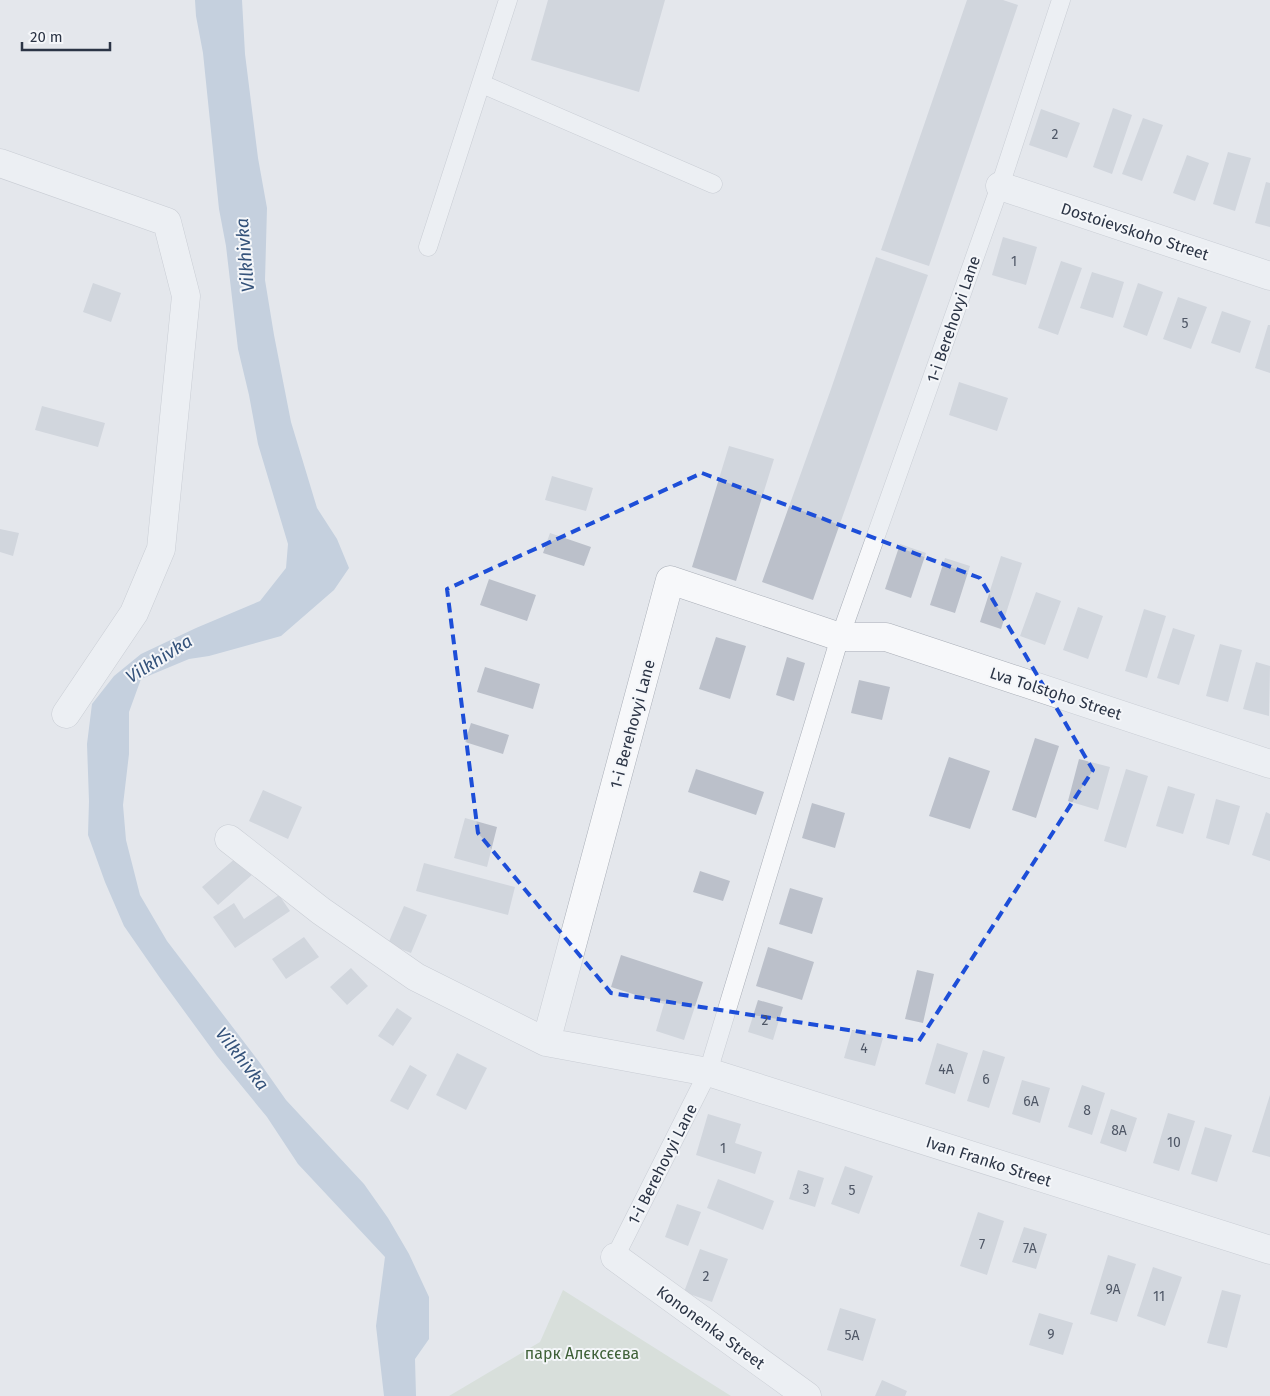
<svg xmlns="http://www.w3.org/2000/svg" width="1270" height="1396" font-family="'Fira Sans',sans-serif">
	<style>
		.green { fill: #c9d6c5 }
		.water { fill: #9fb4cc }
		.building { fill: #bbc0ca }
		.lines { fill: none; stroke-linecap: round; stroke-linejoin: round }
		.lane-casing { stroke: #a9aeb7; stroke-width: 19 }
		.street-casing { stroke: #a9aeb7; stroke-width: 29 }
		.lane { stroke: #f7f8fa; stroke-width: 18 }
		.street { stroke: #f7f8fa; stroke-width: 28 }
		.marked { fill: none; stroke: #1d4ed8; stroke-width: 4; stroke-dasharray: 10 6; stroke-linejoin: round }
		.labels { text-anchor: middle; stroke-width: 4; stroke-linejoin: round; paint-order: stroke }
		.number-label { font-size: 14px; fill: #4f5766 }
		.street-label { font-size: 16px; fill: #2b3445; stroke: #f4f6f9 }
		.park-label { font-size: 16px; fill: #3f6138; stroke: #f4f6f9 }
		.water-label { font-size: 18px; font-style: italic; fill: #34527a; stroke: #f4f6f9 }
	</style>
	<rect width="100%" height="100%" fill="#e4e7ec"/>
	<path class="green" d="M563,1290L731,1396H449L540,1342Z"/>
	<path class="water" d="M195,0H242L245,54L258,158L267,208L265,280L274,335L291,422L317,508L337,539L349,568L334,590L281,636L209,656L189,659L141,679L129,712V754L123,805L126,840L140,895L167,941L260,1063L286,1100L364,1184L388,1218L409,1254L429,1297V1339L415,1359L416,1396H384L376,1326L385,1257L298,1164L267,1117L217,1056L160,978L124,926L105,882L88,835L89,801L87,744L92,704L114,676L141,654L196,628L260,601L286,568L288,544L258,444L249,395L238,349L226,246L219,209L203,53L196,16Z"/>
	<path class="building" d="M548,0H665L639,92L531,60Z
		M967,0H1003L1018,5L929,266L881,250Z
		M1113,108L1132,115L1112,174L1093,167Z
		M1041,109L1080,123L1067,158L1029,145Z
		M1143,118L1163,125L1142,181L1122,174Z
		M1228,152L1251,158L1235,211L1213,204Z
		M1187,155L1209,163L1195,201L1173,193Z
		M1266,182L1270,183V227L1255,223Z
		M1003,237L1037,247L1026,285L992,275Z
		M876,257L928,275L813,600L762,582L831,389Z
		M1061,261L1082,268L1058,335L1038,328Z
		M1092,272L1124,282L1113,318L1080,308Z
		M93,283L121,293L111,322L83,312Z
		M1138,283L1163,292L1147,336L1123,327Z
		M1178,297L1207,307L1191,349L1163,339Z
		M1222,311L1251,321L1240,353L1211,343Z
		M1268,325H1270V373L1255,368Z
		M959,382L1008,398L997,431L949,415Z
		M42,406L105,423L98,447L35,430Z
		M729,446L774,459L736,581L692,567Z
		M552,476L593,488L586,511L545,500Z
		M0,529L19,533L13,556L0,552Z
		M550,533L591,547L584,566L543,553Z
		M900,544L926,553L911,598L885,589Z
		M1001,556L1022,563L1001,629L980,622Z
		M945,558L970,566L955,613L930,605Z
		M489,579L536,595L527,621L480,605Z
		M1036,592L1061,601L1045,645L1020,636Z
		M1078,607L1103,616L1088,659L1063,650Z
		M1144,609L1166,616L1147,678L1125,671Z
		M1173,628L1195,635L1179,685L1157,678Z
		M716,637L746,646L730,699L699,689Z
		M1220,644L1242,650L1228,702L1206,696Z
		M787,657L805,663L794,701L776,695Z
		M1256,662L1270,666L1269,716L1243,709Z
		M485,667L540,684L533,709L477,692Z
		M859,680L890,687L882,720L851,713Z
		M471,723L509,735L503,754L465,742Z
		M1035,738L1059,746L1036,818L1012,810Z
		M949,757L990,771L970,829L929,816Z
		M1079,759L1110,767L1098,810L1068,801Z
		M696,769L764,792L756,815L688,792Z
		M1126,769L1148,776L1126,848L1104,841Z
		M1168,786L1195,794L1183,834L1156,826Z
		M263,790L302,807L288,839L249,821Z
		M1216,799L1240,806L1229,845L1206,838Z
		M812,803L845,813L835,848L802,838Z
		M1266,812L1270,814V861L1252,855Z
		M465,818L497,827L487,867L454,858Z
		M237,857L253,874L218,905L202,887Z
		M424,863L515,887L508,915L416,891Z
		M700,871L730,881L723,901L693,892Z
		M790,888L823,898L812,934L779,924Z
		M279,895L290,911L235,948L213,917L234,903L244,919Z
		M404,906L427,915L411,953L388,944Z
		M304,937L319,957L286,979L272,959Z
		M768,947L814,962L802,1000L756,986Z
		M621,955L703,982L684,1040L656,1031L664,1004L611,987Z
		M351,968L368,986L347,1005L330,987Z
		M917,970L934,974L923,1023L905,1019Z
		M758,1000L783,1007L773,1040L748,1032Z
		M397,1008L412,1018L393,1046L378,1036Z
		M852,1030L883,1038L875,1066L844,1058Z
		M937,1043L968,1053L955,1094L925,1084Z
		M983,1050L1005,1057L989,1108L967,1101Z
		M457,1053L487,1068L466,1110L436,1095Z
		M410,1065L427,1075L408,1110L390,1101Z
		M1022,1080L1050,1088L1040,1123L1012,1114Z
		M1082,1085L1105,1093L1092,1135L1068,1127Z
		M1270,1095V1157L1252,1152Z
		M1111,1109L1137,1118L1126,1152L1100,1143Z
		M1168,1113L1195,1121L1179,1171L1153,1163Z
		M708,1114L741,1124L735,1143L762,1152L755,1174L696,1155Z
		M1205,1127L1232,1135L1217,1182L1191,1174Z
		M845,1166L873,1176L859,1214L831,1204Z
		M798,1170L824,1178L815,1207L789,1199Z
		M718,1179L774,1201L763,1230L707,1208Z
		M677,1204L701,1212L688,1246L665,1237Z
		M978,1212L1004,1221L987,1275L960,1266Z
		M1024,1227L1047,1234L1036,1269L1012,1262Z
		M700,1249L728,1259L712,1302L684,1292Z
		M1108,1255L1136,1264L1117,1322L1090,1314Z
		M1153,1267L1182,1277L1165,1326L1137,1316Z
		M1222,1290L1241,1295L1227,1348L1207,1343Z
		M840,1308L876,1319L863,1361L827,1350Z
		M1039,1313L1073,1323L1063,1355L1029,1345Z
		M882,1380L907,1391L905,1396H875Z"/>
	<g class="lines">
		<defs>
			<path id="lane" d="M482,84L713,184
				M428,247L508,0
				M615,1257L708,1072L840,637L1000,186L1061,0"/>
			<path id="street" d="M0,163L167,222L186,296L161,549L134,613L66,714
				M1000,186L1270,276
				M1270,764L886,637H840L670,580L546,1042L708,1072L1270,1250
				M229,839L321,911L416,977L546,1042
				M615,1257L807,1396"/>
		</defs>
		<use href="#lane" class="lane-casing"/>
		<use href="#street" class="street-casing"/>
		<use href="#lane" class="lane"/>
		<use href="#street" class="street"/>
	</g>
	<path d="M0 0H1270V1396H0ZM702,473L980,578L1093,770L919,1041L611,993L478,833L447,589Z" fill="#e4e7ec" fill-opacity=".55" fill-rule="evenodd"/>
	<path class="marked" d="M702,473L980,578L1093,770L919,1041L611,993L478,833L447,589Z"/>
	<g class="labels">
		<g class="number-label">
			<text x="1055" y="139">2</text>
			<text x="1014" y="266">1</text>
			<text x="1185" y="328">5</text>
			<text x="765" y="1025">2</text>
			<text x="864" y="1053">4</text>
			<text x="946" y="1074">4А</text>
			<text x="986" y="1084">6</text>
			<text x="1031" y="1106">6А</text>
			<text x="1087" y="1115">8</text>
			<text x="1119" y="1135">8А</text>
			<text x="1174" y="1147">10</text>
			<text x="723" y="1153">1</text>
			<text x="806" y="1194">3</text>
			<text x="852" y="1195">5</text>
			<text x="982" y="1249">7</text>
			<text x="1030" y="1253">7А</text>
			<text x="706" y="1281">2</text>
			<text x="1113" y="1294">9А</text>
			<text x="1159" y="1301">11</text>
			<text x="1051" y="1339">9</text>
			<text x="852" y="1340">5А</text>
		</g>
		<g class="street-label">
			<text transform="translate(1135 231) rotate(18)" y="6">Dostoievskoho Street</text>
			<text transform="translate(953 319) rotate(-71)" y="6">1-i Berehovyi Lane</text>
			<text transform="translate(1056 693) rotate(18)" y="6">Lva Tolstoho Street</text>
			<text transform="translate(632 724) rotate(-75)" y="6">1-i Berehovyi Lane</text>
			<text transform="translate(989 1161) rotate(18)" y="6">Ivan Franko Street</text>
			<text transform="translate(662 1164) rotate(-63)" y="6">1-i Berehovyi Lane</text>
			<text transform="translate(711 1327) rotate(36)" y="6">Kononenka Street</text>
		</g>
		<g class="park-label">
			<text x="582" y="1359">парк Алєксєєва</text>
		</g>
		<g class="water-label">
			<text transform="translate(245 255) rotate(-95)" y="6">Vilkhivka</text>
			<text transform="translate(159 659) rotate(-32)" y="6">Vilkhivka</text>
			<text transform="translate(242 1059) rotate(52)" y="6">Vilkhivka</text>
		</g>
	</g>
	<path d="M22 42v8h88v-8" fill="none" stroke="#2b3445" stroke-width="2.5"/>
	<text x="30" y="42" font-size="15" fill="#2b3445" stroke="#f4f6f9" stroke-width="4" paint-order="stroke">20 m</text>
</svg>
